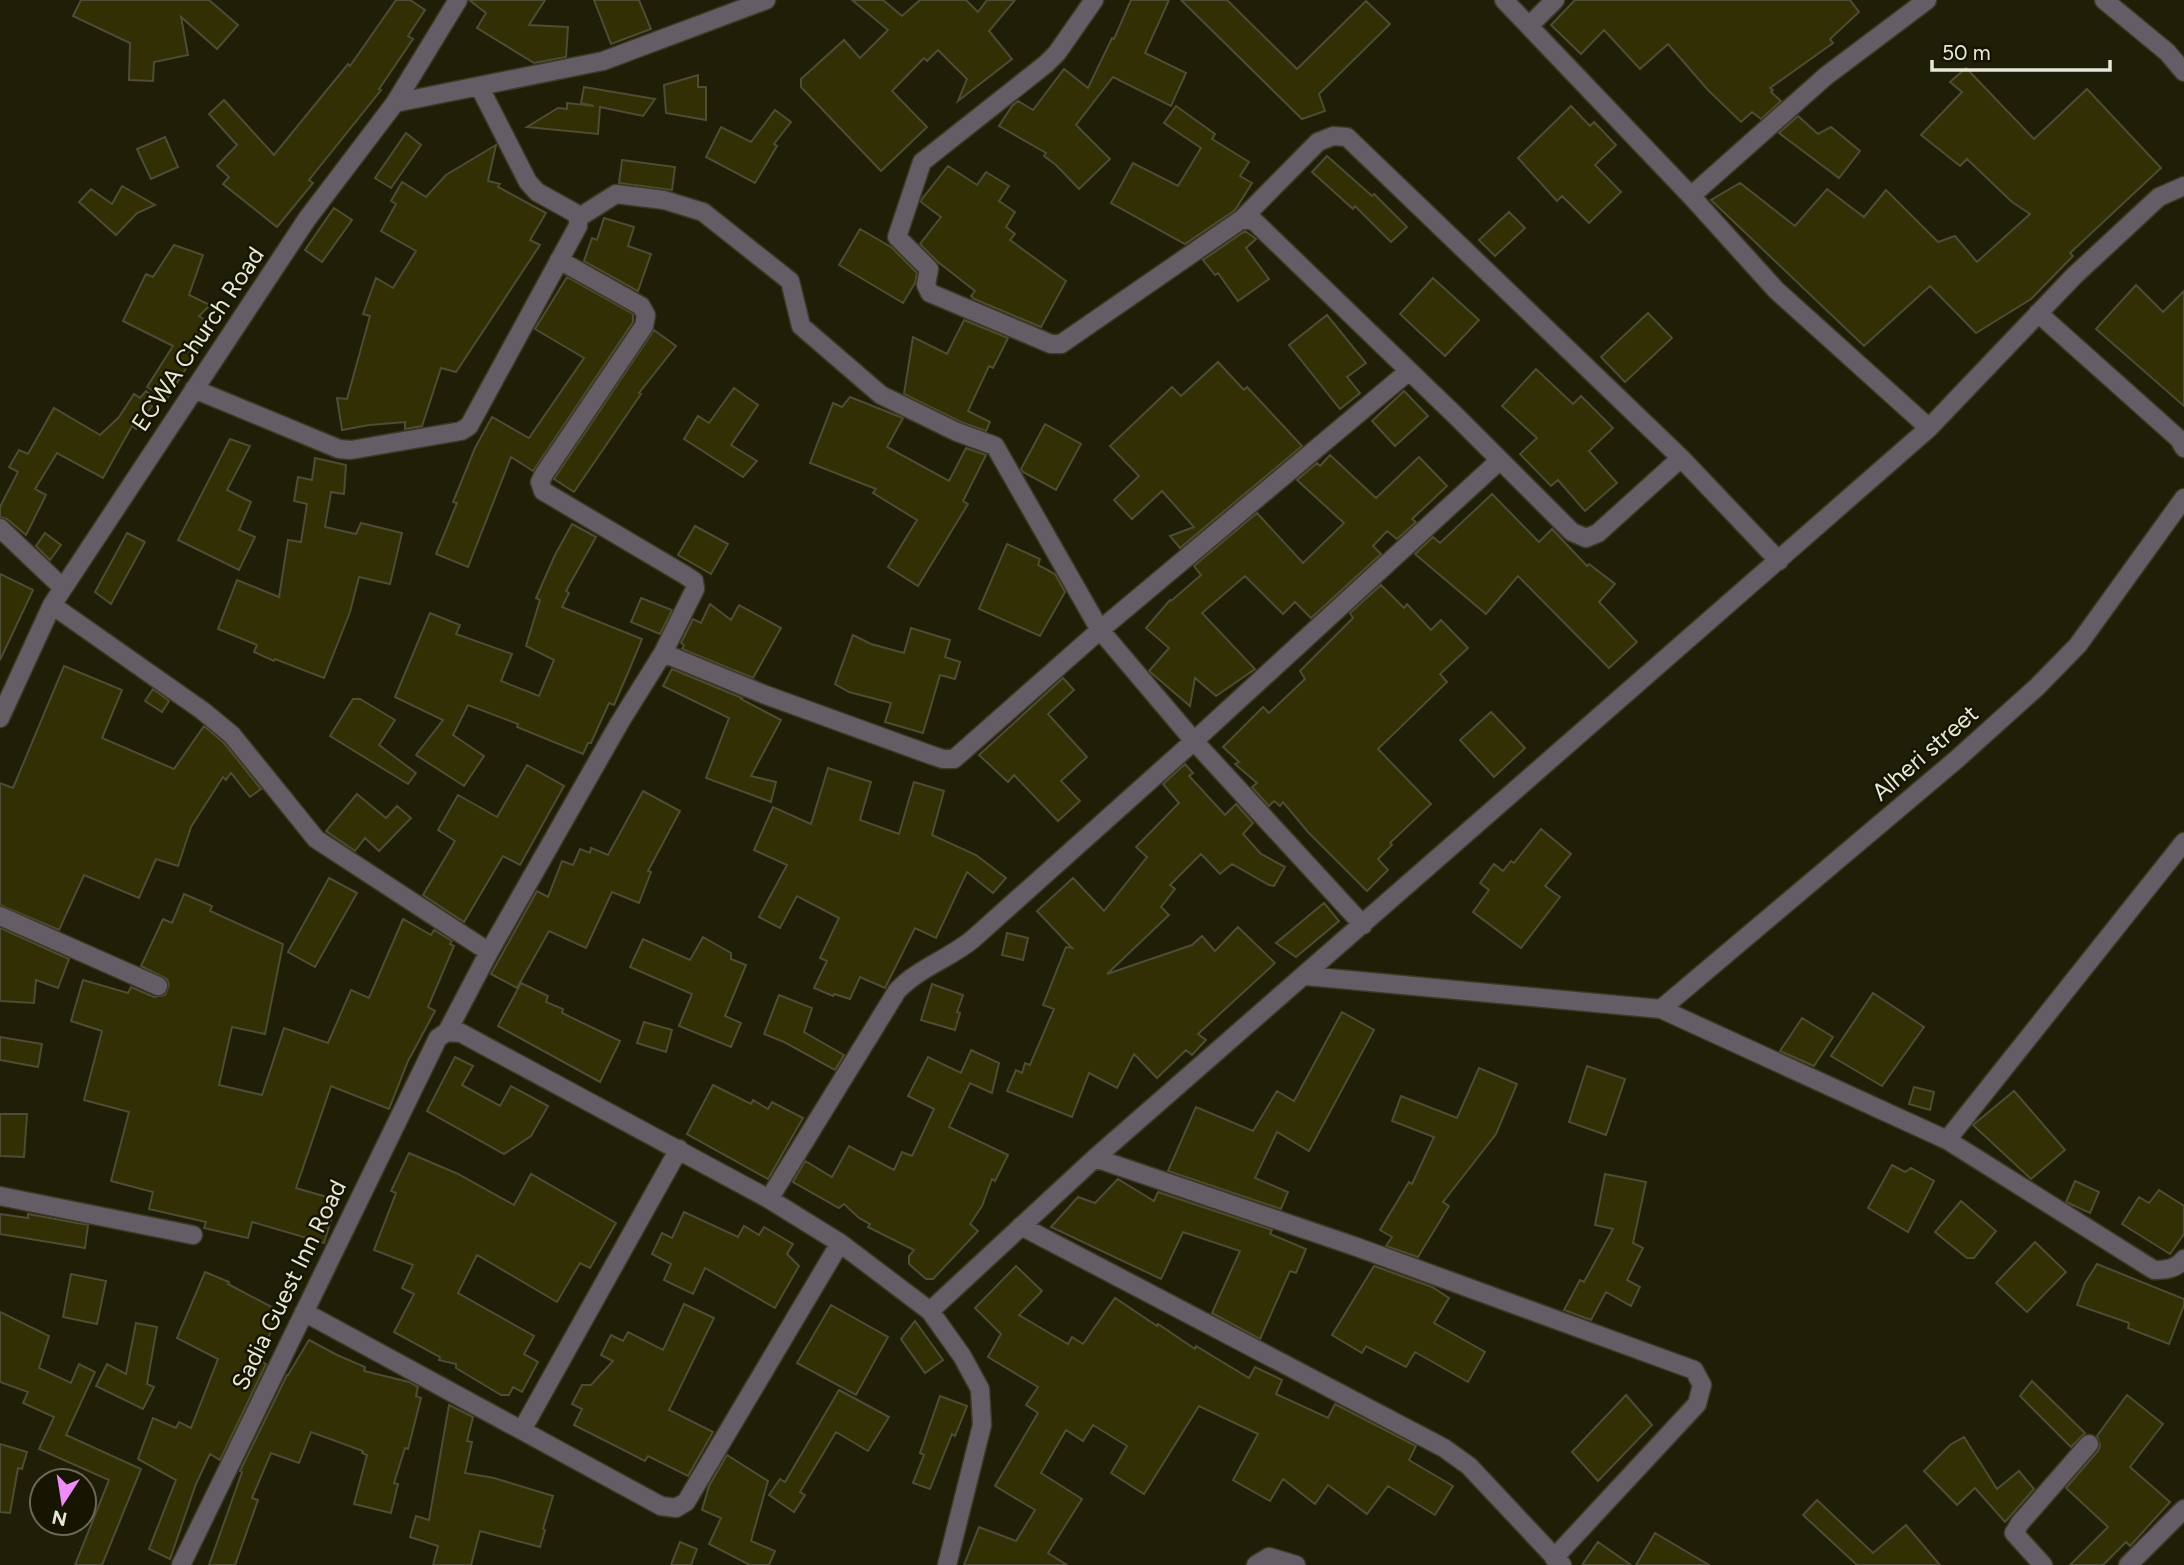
<svg xmlns="http://www.w3.org/2000/svg" width="2184" height="1565" font-family="Figtree,sans-serif">
	<style>
		.building { fill: #312f03; stroke: #4d4c34; stroke-width: 2 }
		.lines { fill: none; stroke-linecap: round; stroke-linejoin: round }
		.minor-casing { stroke: #3b3a25; stroke-width: 21 }
		.minor { stroke: #655d66; stroke-width: 18 }
		.labels { text-anchor: middle; stroke-width: 5; stroke-linejoin: round; paint-order: stroke }
		.street-label { font-size: 24px; fill: #e8e8da; stroke: #161501 }
	</style>
	<rect width="100%" height="100%" fill="#1f1e07"/>
	<path class="building" d="M81,0H209L238,25L217,49L181,17L188,55L154,62L153,81L129,80L130,43L73,16Z
		M396,0H410L425,10L408,36L413,39L379,89L381,90L309,180L313,183L277,227L223,184L229,177L217,166L237,145L209,114L224,100L274,155L348,64L350,66Z
		M469,0H545L529,25L568,27L566,57L534,63L477,28L486,13Z
		M594,0H639L651,29L611,44Z
		M852,0H883L902,16L920,0H966L978,12L987,0H1015L989,31L1012,59L958,101L967,79L938,50L927,61L924,58L892,91L927,127L881,171L801,87V79L844,40L860,58L888,30Z
		M1131,0H1169L1145,53L1186,73L1171,106L1113,77L1076,125L1110,159L1079,189L1056,165L1044,156L1046,153L999,126L1012,106L1018,101L1033,110L1064,69L1088,88L1112,38L1114,39Z
		M1181,0H1227L1297,69L1366,1L1390,24L1319,94L1325,111L1302,119Z
		M1575,0H1850L1859,12L1830,39L1833,43L1770,88L1773,90L1771,92L1781,101L1761,119L1752,112L1741,122L1708,90L1668,44L1640,69L1604,30L1581,54L1551,25Z
		M1966,68L2034,139L2087,89L2161,168L2070,253L2073,256L2031,299L1976,333L1930,286L1864,346L1711,200L1740,183L1795,226L1827,189L1864,217L1886,190L1938,242L1955,236L1977,262L2030,214L2012,202L1967,159L1960,166L1921,135L1962,92L1950,82Z
		M698,75V87H706V120L666,113L664,85Z
		M584,87L655,99L643,116L600,107L598,134L527,127L558,108L567,109V103L594,106L581,103Z
		M1176,106L1215,134L1212,139L1249,162L1240,176L1252,183L1235,210L1185,244L1111,203L1133,163L1178,186L1201,148L1164,123Z
		M1571,106L1590,126L1594,122L1616,145L1595,165L1621,192L1589,223L1562,196L1557,201L1518,158Z
		M775,110L791,122L774,144L777,146L755,183L706,157L721,127L751,142Z
		M1798,116L1818,134L1831,127L1860,151L1839,178L1779,133Z
		M406,133L421,145L391,188L375,178Z
		M165,137L178,167L151,179L137,149Z
		M496,145L488,181L500,184L498,187L546,213L530,240L540,245L456,372L441,368L422,426L405,429V422L369,425L342,430L337,398L347,399L370,316L363,314L376,278L393,288L416,251L381,231L396,204L391,201L402,182L426,197L446,175Z
		M1327,156L1372,196L1374,194L1407,227L1391,242L1355,206L1353,209L1312,172Z
		M622,160L675,167L672,190L619,183Z
		M948,166L977,185L986,172L1009,186L999,201L1015,212L1006,227L1015,234L1010,240L1066,281L1041,327L974,299L971,296L975,291L938,262L920,244L941,217L921,202L922,199Z
		M122,186L155,205L137,213L116,235L79,202L91,189L112,204Z
		M334,208L352,220L322,262L305,250Z
		M1509,212L1525,228L1495,256L1479,240Z
		M604,218L634,227L628,246L651,254L638,291L584,261L592,238L597,240Z
		M860,229L891,247L917,273L915,283L903,303L839,265Z
		M1245,231L1256,239L1246,248L1269,279L1238,301L1218,273L1215,275L1203,260Z
		M174,245L203,255L189,295L210,305L199,316L210,323L193,357L167,399L147,387L173,346L123,321L146,274L153,277Z
		M567,277L633,314V322L533,471L511,457L468,567L436,554L457,503L453,502L475,448L492,417L529,438L584,358L535,329Z
		M1433,278L1479,320L1445,356L1400,314Z
		M2136,285L2163,312L2184,291V406L2096,329Z
		M1648,313L1672,338L1625,382L1601,357Z
		M1327,315L1366,363L1347,377L1360,393L1340,409L1289,345Z
		M964,320L1008,338L993,368L989,366L968,411L990,422L986,431L961,422L904,394L913,337L947,354Z
		M654,330L676,346L639,393L641,394L574,492L554,479Z
		M1218,362L1244,390L1247,387L1302,446L1180,548L1170,536L1194,527L1162,491L1132,519L1114,500L1139,476L1110,446L1172,387L1181,396Z
		M1536,369L1573,404L1581,396L1613,428L1589,451L1617,483L1585,511L1558,480L1551,486L1520,454L1537,438L1502,406Z
		M734,388L758,405L731,445L757,461L743,477L684,439L698,416L709,423Z
		M146,391L150,394L145,401L152,406L136,429L132,426L103,478L57,453L35,489L46,495L26,535L7,519L0,517V507L18,472L9,467L19,450L28,454L54,408L100,435L119,417L134,394L140,398Z
		M1404,391L1428,416L1395,446L1372,421Z
		M850,397L903,418L887,447L949,481L966,448L986,455L963,501L968,504L918,586L888,567L917,520L873,493L876,489L810,463L833,403L842,407Z
		M1045,424L1081,444L1056,490L1023,472L1021,469Z
		M230,439L250,446L227,490L251,502L239,530L255,537L239,570L178,540Z
		M1330,455L1376,498L1419,457L1447,486L1412,519L1416,522L1397,539L1387,531L1373,546L1381,554L1311,618L1295,602L1283,614L1245,576L1202,613L1255,669L1216,696L1195,678L1190,706L1149,671L1169,648L1146,628L1170,600L1171,601L1201,575L1194,566L1257,513L1303,563L1344,523L1297,480L1317,463L1320,466Z
		M315,458L346,465L344,494L331,492L325,527L356,534L361,523L402,533L390,584L359,577L350,612L324,678L275,659L274,661L254,652L257,645L218,629L237,580L279,597L288,540L301,542L307,504L294,501L298,477L312,480Z
		M1492,494L1539,542L1552,529L1587,566L1589,564L1615,584L1599,602L1637,642L1609,668L1518,576L1486,614L1415,554L1433,537L1440,543Z
		M572,524L596,537L566,591L569,593L562,607L642,639L630,668L614,705L609,703L591,743H588L583,754L517,727L518,724L468,705L453,735L484,756L464,786L416,755L443,720L395,697L430,613L460,625L456,634L512,654L501,681L539,696L554,660L526,646L540,600L536,598L555,555Z
		M695,526L728,544L711,574L678,555Z
		M45,533L61,545L50,560L36,546Z
		M127,533L145,542L111,604L95,592Z
		M1007,544L1040,559L1038,565L1055,574L1065,592L1040,636L979,609Z
		M0,574L33,590L0,660Z
		M1381,585L1404,608L1407,604L1431,630L1441,620L1468,648L1440,674L1447,682L1378,749L1431,804L1390,843L1392,845L1378,859L1388,870L1367,891L1308,832L1283,802L1280,806L1274,801L1269,806L1252,787L1257,783L1235,764L1239,762L1223,747L1263,707L1269,713L1305,679L1300,671L1353,618L1350,613Z
		M641,598L672,610L660,634L631,622Z
		M710,604L731,620L739,605L781,628L753,678L682,649L684,645L681,643L693,619L701,623Z
		M911,628L950,640L945,657L960,662L955,679L940,675L923,733L885,722L891,703L849,692L835,684L853,635L871,644L904,653Z
		M64,666L122,690L102,738L174,769L204,726L224,743L261,789L250,797L231,773L226,780L223,777L191,827L178,866L156,859L139,898L84,875L59,930L0,905V783L13,788Z
		M672,669L742,698L741,699L781,720L751,776L776,782L771,802L706,778L729,718L663,686Z
		M1063,678L1074,690L1048,714L1087,757L1061,781L1080,801L1058,821L1014,775L1008,782L979,755Z
		M153,689L169,701L162,712L145,701Z
		M353,699H360L395,720L379,745L416,773L408,784L330,736Z
		M1491,712L1525,748L1494,777L1460,740Z
		M1185,764L1193,773L1189,776L1225,815L1236,804L1253,823L1243,834L1261,854L1285,867L1274,886L1269,885L1232,864L1220,874L1201,854L1170,885L1175,889L1161,907L1169,915L1107,974L1192,945L1202,936L1215,951L1238,927L1275,963L1198,1034L1206,1040L1192,1055L1186,1050L1157,1078L1134,1054L1117,1088L1089,1073L1072,1117L1007,1091L1016,1070L1022,1073L1025,1063L1030,1065L1054,1009L1043,1005L1066,947L1072,948L1037,911L1073,878L1104,911L1147,857L1136,847L1179,803L1163,784Z
		M527,765L564,786L520,865L503,856L464,922L423,895L455,841L438,830L458,795L497,817Z
		M828,768L871,782L860,820L899,834L914,782L944,791L932,835L976,855L1006,878L993,893L967,872L936,938L915,928L885,988L860,977L850,999L834,994L833,996L814,988L827,961L820,958L839,918L797,896L780,928L759,917L787,865L754,850L773,807L811,824Z
		M643,791L680,811L648,871L651,872L639,903L612,892L586,948L549,931L517,988L491,974L537,891L548,897L562,861L573,865L580,849L590,853L591,848L608,855Z
		M357,794L386,818L397,806L411,818L379,851L365,838L355,851L326,831Z
		M1541,829L1571,854L1545,886L1560,897L1521,948L1473,912L1489,890L1480,883L1494,864L1503,871L1511,861L1514,863Z
		M329,878L357,893L315,967L288,952Z
		M184,894L212,906L210,911L283,944L265,1034L232,1027L219,1085L262,1095L284,1028L328,1043L351,990L369,998L403,919L431,935L434,930L452,941L450,944L454,946L428,1007L435,1011L408,1061L389,1109L331,1086L296,1188L337,1200L324,1243L252,1222L248,1238L204,1228L206,1222L149,1209L153,1192L111,1181L129,1112L84,1100L102,1031L71,1021L83,980L128,993L131,987L154,997L165,995L169,985L167,979L141,966L163,919L172,923Z
		M1324,903L1339,921L1296,957L1276,943Z
		M0,928L69,959L58,988L36,980L34,1003L0,1001Z
		M1007,933L1028,938L1023,960L1002,955Z
		M703,937L731,953V959L746,965L725,1016L741,1023L731,1047L679,1026L692,994L630,967L643,939L690,960Z
		M521,983L548,996L546,1002L563,1009L562,1013L620,1041L600,1082L498,1026Z
		M932,984L963,995L957,1012L960,1013L955,1030L921,1020Z
		M1873,993L1924,1027L1882,1086L1831,1056Z
		M779,995L812,1008L804,1032L844,1055L835,1070L784,1042L764,1034Z
		M1342,1012L1374,1030L1309,1151L1277,1132L1255,1178L1288,1192L1281,1209L1168,1171L1196,1107L1253,1131L1277,1091L1294,1101Z
		M1802,1018L1833,1037L1814,1066L1780,1051Z
		M644,1022L672,1030L666,1052L637,1043Z
		M0,1037L42,1044L38,1067L0,1060Z
		M971,1050L999,1063L992,1093L970,1083L949,1127L1008,1155L995,1181L992,1179L982,1206L970,1224L978,1231L933,1279H926L909,1264V1256L914,1250L868,1227L870,1224L859,1218L844,1204L839,1208L793,1182L805,1161L832,1177L849,1146L894,1170L902,1152L912,1156L934,1109L908,1096L928,1057L961,1073Z
		M455,1057L473,1066L462,1085L500,1106L511,1086L548,1106L531,1136L504,1154L427,1111Z
		M1587,1066L1625,1079L1606,1135L1569,1122Z
		M1479,1068L1517,1084L1496,1134L1443,1202L1449,1206L1418,1257L1386,1246L1392,1237L1380,1230L1409,1182L1412,1184L1434,1137L1392,1121L1401,1096L1457,1118Z
		M713,1085L751,1104L753,1100L768,1109L772,1102L803,1118L768,1179L687,1134Z
		M1914,1087L1934,1092L1930,1110L1909,1104Z
		M2014,1091L2065,1150L2031,1179L1973,1125Z
		M0,1114H27L24,1157L0,1156Z
		M409,1153L458,1174L514,1205L531,1174L616,1223L590,1268L580,1263L557,1302L477,1255L458,1293L534,1336L524,1354L538,1362L522,1392L513,1387L509,1395H501L456,1368V1364L439,1360L440,1357L394,1332L414,1294L402,1288L413,1265L374,1250L396,1193L391,1191Z
		M1892,1165L1905,1172L1911,1168L1934,1181L1908,1232L1868,1208Z
		M1605,1174L1646,1182L1633,1243L1643,1248L1627,1280L1640,1287L1631,1306L1606,1292L1591,1320L1564,1310L1580,1280L1584,1282L1613,1229L1595,1225Z
		M1118,1179L1154,1201L1158,1192L1272,1230L1270,1234L1306,1249L1296,1273L1290,1271L1260,1339L1212,1313L1240,1251L1183,1232L1161,1279L1051,1227L1078,1197L1095,1203Z
		M2075,1181L2099,1192L2090,1213L2066,1202Z
		M2159,1190L2184,1206V1234L2170,1254L2122,1224L2139,1197L2149,1203Z
		M1961,1201L1996,1231L1974,1258H1967L1935,1232Z
		M684,1212L738,1237L744,1226L759,1235L764,1227L793,1244L787,1254L799,1266L775,1308L705,1268L693,1294L664,1280L671,1264L652,1254L662,1233L672,1238Z
		M0,1214L28,1218V1214L88,1225L85,1248L0,1234Z
		M2035,1242L2066,1272L2027,1312L1996,1283Z
		M2097,1264L2184,1299V1305L2169,1344L2128,1328L2129,1323L2077,1305L2085,1283Z
		M1016,1266L1042,1291L1019,1315L1068,1344L1072,1337L1083,1344L1115,1298L1157,1326L1158,1324L1195,1349L1196,1346L1249,1378L1255,1367L1282,1380L1276,1394L1328,1418L1335,1404L1416,1446L1409,1460L1453,1486L1435,1515L1388,1486L1367,1514L1328,1485L1315,1504L1283,1479L1270,1501L1233,1480L1258,1434L1199,1406L1144,1494L1111,1473L1127,1446L1093,1425L1083,1441L1066,1430L1041,1473L1082,1499L1048,1553L1067,1565H964L979,1527L1016,1541L1035,1510L995,1486L1038,1413L1026,1405L1038,1387L988,1357L1001,1334L975,1308Z
		M1374,1266L1432,1287L1449,1298L1434,1323L1485,1352L1468,1382L1415,1352L1406,1367L1366,1346L1362,1353L1332,1335Z
		M205,1272L229,1282L228,1284L281,1312L257,1359L266,1364L220,1460L210,1454L196,1484L170,1559L149,1549L176,1480L138,1459L153,1418L176,1428L179,1422L191,1428L218,1359L177,1338Z
		M71,1274L106,1281L97,1324L63,1317Z
		M684,1304L714,1318L669,1410L713,1432L688,1476L648,1456L645,1461L574,1425L582,1409L572,1404L582,1385H591L613,1361L601,1355L611,1335L623,1341L628,1332L663,1350Z
		M831,1305L888,1337L856,1395L797,1363Z
		M0,1312L49,1336L39,1368L71,1383L79,1364L95,1372L66,1435L141,1469L102,1565H75L109,1480L39,1449L54,1417L23,1403L28,1392L0,1382Z
		M915,1321L943,1360L925,1373L901,1339Z
		M136,1323L157,1327L147,1384L154,1387L143,1409L96,1386L107,1364L126,1374Z
		M309,1340L337,1355L365,1367L364,1371L409,1382L418,1387L416,1396L421,1398L408,1449L405,1448L394,1483L398,1484L391,1513L354,1504L367,1455L362,1453L363,1451L311,1432L299,1463L271,1453L252,1498L258,1500L235,1565H209L242,1472L240,1471L287,1375H288Z
		M2032,1381L2085,1433L2071,1447L2020,1396Z
		M839,1390L889,1417L868,1451L836,1432L800,1492L805,1495L794,1512L769,1495L780,1479L785,1482Z
		M1626,1395L1652,1425L1598,1481L1572,1452Z
		M2127,1395L2163,1424L2130,1467L2170,1502L2130,1546L2126,1542L2103,1565H2070L2108,1527L2066,1488L2098,1451L2100,1446L2097,1436Z
		M940,1396L967,1406L955,1436L952,1434L930,1489L913,1483L924,1455L920,1453Z
		M449,1405L473,1417L467,1441L472,1442L465,1473L494,1478L553,1496L543,1529L545,1530L540,1547L480,1531L471,1565H433L438,1546L410,1537L416,1516L429,1520Z
		M1964,1437L1997,1489L2019,1471L2034,1489L2005,1522L1975,1488L1957,1505L1924,1471L1950,1445Z
		M0,1444L27,1452L22,1469L18,1468L10,1513L0,1512Z
		M727,1455L768,1481L751,1541L775,1551L769,1565H750L709,1544L721,1518L702,1510L709,1486Z
		M1817,1500L1873,1553L1906,1525L1940,1565H1857L1803,1515Z
		M1655,1533L1709,1565H1636Z
		M680,1542L697,1549L691,1565H671Z
		M1598,1542L1631,1565H1582Z"/>
	<g class="lines">
		<defs>
			<path id="minor" d="M1094,0L1057,53L1046,64L922,162L897,237L929,269L926,285L930,293L1051,344H1061L1242,219L1318,142L1333,136L1347,137L1681,458L1779,561
				M1504,0L1691,196L1776,290L1929,428
				M2104,0L2167,52L2184,72
				M1530,25L1555,0
				M479,86L528,182L537,192L575,213L578,218
				M395,103L603,61L766,0
				M1691,196L1826,76L1927,0
				M1242,219L1254,221L1457,417L1572,532L1586,538L1598,533L1681,458
				M2038,313L2179,439L2184,448
				M194,389L339,449L351,450L461,431L469,426L578,226V218L616,194L664,200L703,212L790,281L801,326L881,395L957,432L995,446L1100,630L1194,741L1363,925
				M0,528L63,588
				M52,605L203,711L232,735L316,839L489,952
				M663,653L763,694L931,755L943,759H954L1100,630L1409,371
				M0,718L52,605L307,219L395,103L458,0
				M0,916L158,986
				M1306,976L1661,1009L1947,1140L2154,1270C2166,1270 2176,1269 2184,1259
				M1661,1009L1957,759L2037,687L2078,645L2184,498
				M447,1032L489,952L620,722L663,653L695,589L694,581L685,575L543,491L540,482L544,474L644,326L646,315L641,306L559,260
				M447,1032L461,1033L769,1199L840,1243L930,1311L962,1356L980,1389L982,1425L947,1565
				M1947,1140L2184,842
				M1095,1158L1354,1246L1694,1370L1702,1385L1697,1404L1554,1558
				M0,1196L193,1235
				M769,1199L897,991C918,968 949,959 973,939L1194,741L1499,461
				M1021,1226L1444,1448L1469,1466L1562,1565
				M930,1311L1095,1158L1929,428L2074,276L2159,197L2184,186
				M304,1312L661,1506L676,1508L686,1502L840,1243
				M522,1430L679,1149
				M181,1565L438,1038L447,1032
				M1256,1565L1269,1557L1296,1565
				M2043,1565L2014,1533L2020,1523L2089,1444
				M2128,1565L2184,1509"/>
		</defs>
		<use href="#minor" class="minor-casing"/>
		<use href="#minor" class="minor"/>
	</g>
	<g class="labels">
		<g class="street-label">
			<text transform="translate(198 339) rotate(-56)" y="8">ECWA Church Road</text>
			<text transform="translate(1925 753) rotate(-41)" y="8">Alheri street</text>
			<text transform="translate(289 1285) rotate(-64)" y="8">Sadia Guest Inn Road</text>
		</g>
	</g>
	<g transform="translate(63 1502) rotate(192)"><circle r="33" fill="#161501" stroke="#6a6958" stroke-width="2"/>
	<path d="M0-5L12 26L0 18L-12 26Z" fill="#ee8cf8"/>
	<text y="-10" font-size="19" font-weight="bold" text-anchor="middle" fill="#e8e8da">N</text>
	</g>
	<path d="M1932 60v10h178v-10" fill="none" stroke="#e8e8da" stroke-width="3.5"/>
	<text x="1942" y="60" font-size="21" fill="#e8e8da" stroke="#161501" stroke-width="5" paint-order="stroke">50 m</text>
</svg>
